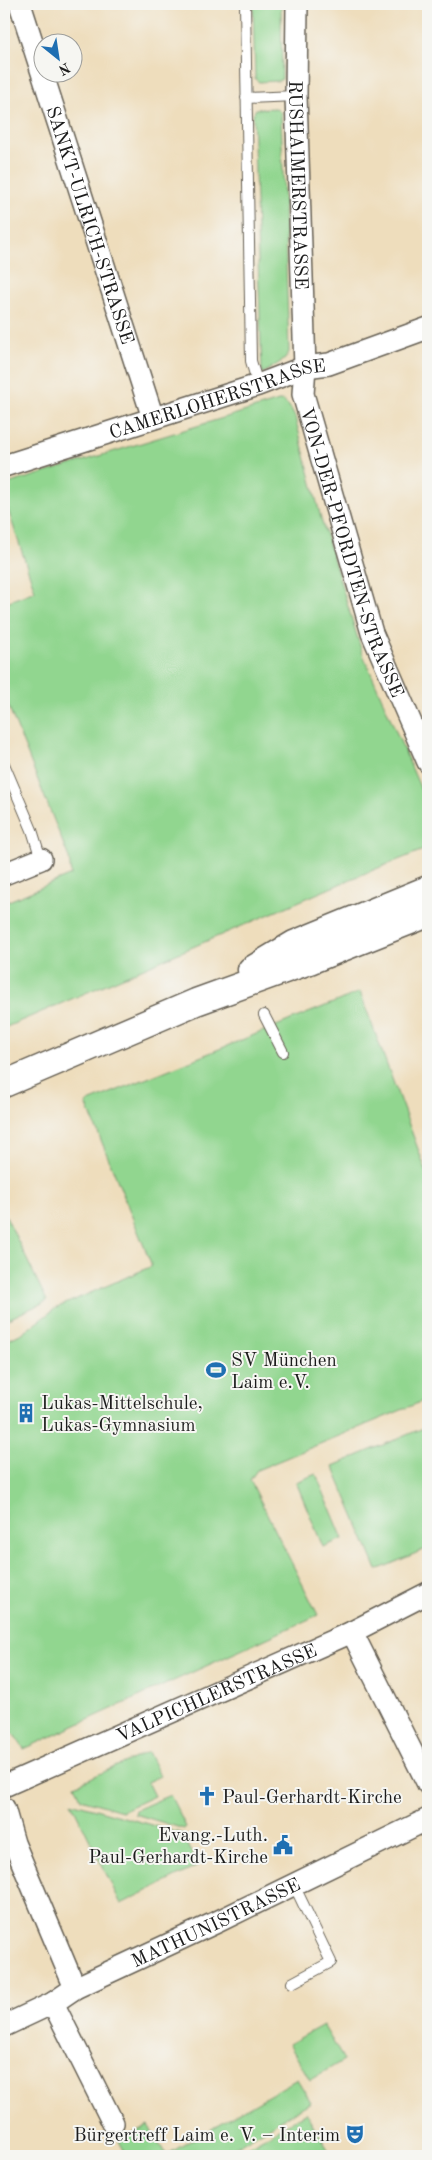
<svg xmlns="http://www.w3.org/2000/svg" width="432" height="2160" font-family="'Old Standard TT',serif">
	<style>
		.green { fill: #91d68f; stroke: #567956 }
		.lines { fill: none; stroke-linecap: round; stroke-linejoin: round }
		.service-casing { stroke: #666054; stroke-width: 12 }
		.minor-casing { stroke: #666054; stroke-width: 24 }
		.tertiary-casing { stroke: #666054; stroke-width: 29 }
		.service { stroke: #fff; stroke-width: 10 }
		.minor { stroke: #fff; stroke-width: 21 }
		.tertiary { stroke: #fff; stroke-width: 26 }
		.labels { text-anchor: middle; stroke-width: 4; stroke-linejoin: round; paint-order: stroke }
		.street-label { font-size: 19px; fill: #1c1c1c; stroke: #f6f6f2 }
		.poi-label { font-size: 19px; fill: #1c1c1c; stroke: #f6f6f2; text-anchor: start }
	</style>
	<rect width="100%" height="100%" fill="#f6f6f2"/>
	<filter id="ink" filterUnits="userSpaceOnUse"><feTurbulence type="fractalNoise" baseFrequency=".02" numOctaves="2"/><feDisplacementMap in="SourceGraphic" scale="10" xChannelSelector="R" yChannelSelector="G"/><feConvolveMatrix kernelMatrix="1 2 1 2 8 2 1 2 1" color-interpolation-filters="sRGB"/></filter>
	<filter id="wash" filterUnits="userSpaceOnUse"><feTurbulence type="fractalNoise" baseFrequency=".0096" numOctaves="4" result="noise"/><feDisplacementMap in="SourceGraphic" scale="20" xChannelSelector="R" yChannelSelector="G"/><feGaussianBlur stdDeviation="1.12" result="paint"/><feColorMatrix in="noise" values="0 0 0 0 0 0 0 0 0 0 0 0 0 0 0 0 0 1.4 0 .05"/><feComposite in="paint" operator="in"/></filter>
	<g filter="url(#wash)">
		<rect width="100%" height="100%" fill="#eeddbc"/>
		<path class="green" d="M253,4H281L282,79L278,81L259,82L255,79Z
			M276,108L281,113L289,352L285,359L262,374L253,114L256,109Z
			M282,400L289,406L295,417L322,522L362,652L428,806V848L356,877L4,1028V903L71,875L69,858L4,695V603L35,591L4,498V485Z
			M360,992L428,1176V1399L257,1470L250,1480L318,1615L24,1749L4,1720V1342L24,1332L56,1308L152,1266L86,1103Z
			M4,1212L47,1301L4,1321Z
			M428,1426V1548L377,1570L333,1466Z
			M316,1474L343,1539L323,1547L296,1482Z
			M148,1752L160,1776L147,1782L154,1796L122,1811L81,1799L75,1785Z
			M170,1795L186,1827L184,1829L135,1814L136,1810Z
			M71,1802L183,1834L198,1866L121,1904Z
			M323,2025L344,2060L310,2080L289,2044Z
			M297,2079L311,2102L220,2156H127L119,2141L148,2125L166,2155Z
			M306,2113L332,2156H232Z"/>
	</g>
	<g filter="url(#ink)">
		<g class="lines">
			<defs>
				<path id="service" d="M245,4L251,361L258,385
					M246,98L296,96
					M4,764L32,830L41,859
					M264,1015L283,1052
					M292,1983L331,1962L294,1885"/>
				<g id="minor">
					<path id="s1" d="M20,4L153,418"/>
					<path id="s2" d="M297,4L296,96L305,367L303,394L372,633L428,762"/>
					<path id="s3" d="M4,466L258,385L305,367L329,364L428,328"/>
					<path d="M4,874L41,859"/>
					<path d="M352,1632L428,1784"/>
					<path id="s4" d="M4,1786L352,1632L428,1593"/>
					<path d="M4,1808L14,1843L75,1988"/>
					<path d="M53,2003L113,2123"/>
					<path id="s5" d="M4,2026L53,2003L75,1988L219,1921L428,1819"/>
				</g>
				<path id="tertiary" d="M251,970L294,944L428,889
					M4,1084L196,1002L312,960L428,914"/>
			</defs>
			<use href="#service" class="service-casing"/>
			<use href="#minor" class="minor-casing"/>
			<use href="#tertiary" class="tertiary-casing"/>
			<use href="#service" class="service"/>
			<use href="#minor" class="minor"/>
			<use href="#tertiary" class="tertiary"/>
		</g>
	</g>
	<defs>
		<symbol id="stadium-bare" viewBox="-9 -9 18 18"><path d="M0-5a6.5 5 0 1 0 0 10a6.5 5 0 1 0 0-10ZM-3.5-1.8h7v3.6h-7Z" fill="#1f6fb2" stroke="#f6f6f2" stroke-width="2.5" paint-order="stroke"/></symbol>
		<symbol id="building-bare" viewBox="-9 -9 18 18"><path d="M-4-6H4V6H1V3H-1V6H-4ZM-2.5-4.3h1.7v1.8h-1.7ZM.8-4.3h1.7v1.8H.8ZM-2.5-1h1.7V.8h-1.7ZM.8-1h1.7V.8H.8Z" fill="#1f6fb2" stroke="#f6f6f2" stroke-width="2.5" paint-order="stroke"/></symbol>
		<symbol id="church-bare" viewBox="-9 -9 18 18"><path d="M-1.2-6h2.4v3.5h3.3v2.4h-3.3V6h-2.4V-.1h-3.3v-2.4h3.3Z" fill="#1f6fb2" stroke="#f6f6f2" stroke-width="2.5" paint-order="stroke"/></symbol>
		<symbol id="civic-bare" viewBox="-9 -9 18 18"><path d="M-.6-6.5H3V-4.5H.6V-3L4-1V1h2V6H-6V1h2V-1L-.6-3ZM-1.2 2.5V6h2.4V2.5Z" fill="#1f6fb2" stroke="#f6f6f2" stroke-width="2.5" paint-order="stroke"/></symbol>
		<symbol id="theatre-bare" viewBox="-9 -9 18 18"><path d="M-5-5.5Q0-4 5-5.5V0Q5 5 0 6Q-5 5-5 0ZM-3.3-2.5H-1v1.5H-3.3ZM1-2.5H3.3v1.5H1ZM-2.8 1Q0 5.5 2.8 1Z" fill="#1f6fb2" stroke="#f6f6f2" stroke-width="2.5" paint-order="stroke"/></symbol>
	</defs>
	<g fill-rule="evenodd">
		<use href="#stadium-bare" x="202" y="1356" width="28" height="28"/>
		<use href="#building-bare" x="12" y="1399" width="28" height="28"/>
		<use href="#church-bare" x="193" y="1782" width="28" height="28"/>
		<use href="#civic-bare" x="269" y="1831" width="28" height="28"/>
		<use href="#theatre-bare" x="341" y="2120" width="28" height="28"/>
	</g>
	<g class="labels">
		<g class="street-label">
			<text dy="7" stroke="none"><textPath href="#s2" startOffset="181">RUSHAIMERSTRASSE</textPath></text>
			<text dy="7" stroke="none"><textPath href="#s1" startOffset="232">SANKT-ULRICH-STRASSE</textPath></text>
			<text dy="7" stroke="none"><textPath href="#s3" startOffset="224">CAMERLOHERSTRASSE</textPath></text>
			<text dy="7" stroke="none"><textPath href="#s2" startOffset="556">VON-DER-PFORDTEN-STRASSE</textPath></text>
			<text dy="7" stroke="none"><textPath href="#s4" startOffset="232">VALPICHLERSTRASSE</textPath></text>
			<text dy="7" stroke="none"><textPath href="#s5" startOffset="236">MATHUNISTRASSE</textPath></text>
		</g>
		<g class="poi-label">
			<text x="231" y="1366">SV München<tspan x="231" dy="22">Laim e.V.</tspan></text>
			<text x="41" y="1409">Lukas-Mittelschule,<tspan x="41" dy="22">Lukas-Gymnasium</tspan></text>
			<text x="222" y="1803">Paul-Gerhardt-Kirche</text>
			<text x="268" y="1841" text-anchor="end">Evang.-Luth.<tspan x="268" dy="22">Paul-Gerhardt-Kirche</tspan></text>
			<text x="340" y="2141" text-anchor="end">Bürgertreff Laim e. V. – Interim</text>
		</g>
	</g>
	<rect width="432" height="2160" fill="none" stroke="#f6f6f2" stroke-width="20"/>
	<g transform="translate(58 58) rotate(150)"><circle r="24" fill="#f6f6f2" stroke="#9f9f9c"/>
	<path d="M0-4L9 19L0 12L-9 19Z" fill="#1f6fb2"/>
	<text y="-8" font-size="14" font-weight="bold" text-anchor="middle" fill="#1c1c1c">N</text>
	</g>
</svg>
